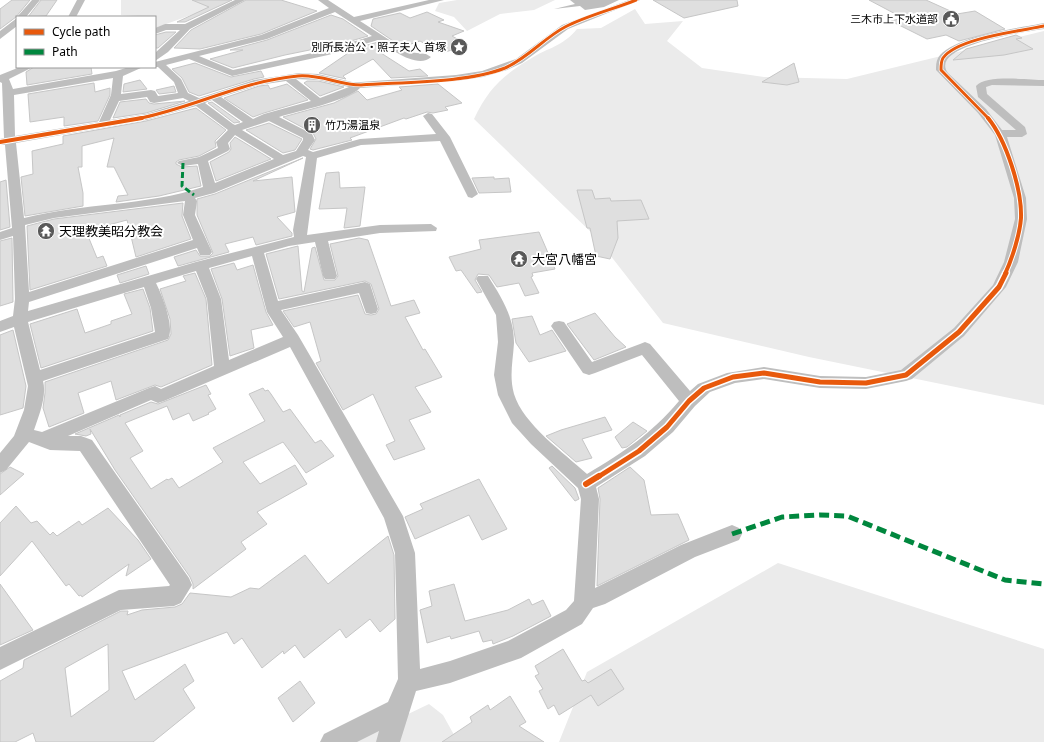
<svg xmlns="http://www.w3.org/2000/svg" width="1044" height="742" font-family="'Noto Sans','Noto Sans JP',sans-serif">
	<style>
		.green { fill: #ebebeb }
		.water { fill: #bebebe }
		.building { fill: #dfdfdf; stroke: #c6c6c6; fill-rule: evenodd }
		.lines { fill: none; stroke-linecap: round; stroke-linejoin: round }
		.minor { fill: #bebebe; fill-rule: evenodd }
		.quiet-far1 { stroke: #00873e; stroke-width: 3; stroke-dasharray: 6 3; stroke-linecap: butt }
		.quiet { stroke: #00873e; stroke-width: 5; stroke-dasharray: 10 5; stroke-linecap: butt }
		.cycleway-far3-casing { stroke: #fff; stroke-width: 4.5 }
		.cycleway-far2-casing { stroke: #fff; stroke-width: 6 }
		.cycleway-far1-casing { stroke: #fff; stroke-width: 8 }
		.cycleway-casing { stroke: #fff; stroke-width: 9 }
		.cycleway-far3 { stroke: #e8590c; stroke-width: 3 }
		.cycleway-far2 { stroke: #e8590c; stroke-width: 4 }
		.cycleway-far1 { stroke: #e8590c; stroke-width: 5 }
		.cycleway { stroke: #e8590c; stroke-width: 6 }
		.labels { text-anchor: middle; stroke-width: 4; stroke-linejoin: round; paint-order: stroke }
		.far-poi-label { font-size: 11px; fill: #000; stroke: #fff; text-anchor: end }
		.poi-label { font-size: 13px; fill: #000; stroke: #fff; text-anchor: start }
	</style>
	<rect width="100%" height="100%" fill="#fff"/>
	<path class="green" d="M121,0H233L155,28V17L121,15Z
		M457,0H555L534,10L500,14L467,31L454,17L435,11L439,3Z
		M635,9L645,24L683,21L667,41L702,68L764,77L847,79L1044,31V405L809,357L663,323L596,237L474,119C488,89 502,76 530,59C549,47 562,47 577,29L601,28Z
		M778,563L1044,649V742H559L587,672Z
		M429,704L443,715L458,742H350Z"/>
	<path class="water" d="M570,0H619L604,7L585,10L580,6L554,9L575,4Z"/>
	<path class="building" d="M12,0H30L16,17L0,29V9Z
		M41,0H57L46,16L28,17Z
		M192,0H232L185,22H177L209,7Z
		M246,0H281L317,11L261,34L200,49L174,48L191,30Z
		M653,0H737L738,6L684,18Z
		M869,0H926L957,14L975,11L1005,29L959,41L946,35L927,39L891,21L903,18Z
		M427,12L444,20L438,22L464,31L452,36L468,45L442,53L420,41L402,47L371,26L373,19L400,13L410,18Z
		M331,15L343,19L368,36L344,43L285,55L233,68L210,59L243,50H230L267,40Z
		M166,32H176L158,48H155V35Z
		M1016,35L1022,38L1016,39L1033,49L1004,55L953,60L966,49Z
		M378,42L390,50L381,53L409,71L420,69L428,76L391,78L373,59L343,76L346,79L319,73L354,49Z
		M195,63L231,77L261,71L264,77L254,79L199,96L189,92L182,78L172,69Z
		M794,63L799,82L787,85L762,82Z
		M34,67H91L92,74L27,85L26,72Z
		M140,80L147,89L123,92L124,84Z
		M307,81H318L344,87L320,96L304,83Z
		M94,83L95,92L110,88V95L98,121L64,126V117L30,122L28,94Z
		M287,84L308,100L264,113L253,117L224,98L259,86L268,85L270,89Z
		M438,84L462,103L445,107L448,110L433,113L427,112L406,119L404,118L350,138L352,140L313,150L310,149L316,139L313,133L283,117L334,103L358,91L367,100L402,90L399,87Z
		M174,86L176,92L159,94L156,90Z
		M146,99L149,103L154,104L185,101L146,113L113,118L120,102Z
		M212,102L240,122L234,123L208,103Z
		M196,108L226,130L215,141L216,147L199,156L179,160L176,162V164L182,167L197,166L201,186L159,196L116,202L118,196L128,195L114,167H107L114,138L82,146V167H78L83,193V206L25,216L21,177L33,174L32,151L63,144V136L146,121Z
		M269,123L302,139L295,150L283,153L246,130Z
		M235,137L271,159L216,181L210,162L229,152L231,149L230,143Z
		M303,158L253,181L292,177L295,212L277,217L292,233V236L256,245L253,237L225,244L229,252L178,266L174,257L196,250L200,256H210L213,253L197,215V199L215,194Z
		M339,172L340,188L365,187L360,226L344,228L347,208L319,209L326,173Z
		M494,177V179L509,178L511,192L479,193L472,178Z
		M6,180L10,227L0,230V182Z
		M577,190H592L595,199L610,198L611,201L641,200L649,219L617,221L618,238L610,259L596,256L590,228H587Z
		M183,203L182,216L191,239L136,257L127,220L86,231L97,258L103,256L107,266L30,290L27,226L54,219Z
		M539,232L555,269L532,273L533,276L531,277L539,293L525,296L519,283L497,287L489,275L478,274L475,280L482,292L477,293L461,270L456,271L449,257L481,249L479,240Z
		M12,238L13,302L0,306V241Z
		M359,238L368,240L391,306L414,300L420,313L405,317L423,350L425,349L442,377L415,387L431,412L409,420L425,449L394,460L386,445L395,441L373,394L343,410L316,363L321,361L310,322L294,327L283,311L358,295L365,314L371,315L376,314L379,309L371,284L365,281L279,299L266,254L298,246L302,291L304,292L312,248L315,247L324,280H335L338,276L330,244Z
		M234,263L237,270L253,265L266,312L273,325L251,330L254,348L230,356L222,299L211,269Z
		M146,266L149,274L120,283L117,275Z
		M195,273L206,299L212,365L161,387L155,385L116,400L111,381L78,393L84,413L49,427L43,408L45,393V382L168,340L171,334L170,319L160,289L186,281L183,276Z
		M143,289L150,308L153,331L41,368L30,324L77,309L85,333L111,324V321L132,314L124,294Z
		M595,313L615,337L626,347L594,360L567,324Z
		M532,316L540,335L552,330L566,351L529,362L516,343L512,319Z
		M13,330L26,386L23,408L0,415V335Z
		M206,385L211,394L208,395L216,409L208,413L209,414L193,421L189,413L173,420L167,406L125,423L143,451L130,458L151,489L167,479L168,480L172,478L179,488L223,462L213,448L265,421L249,394L263,388L265,391L268,390L271,394L283,412L290,409L315,443L321,440L334,456L306,473L283,442L243,462L260,484L295,465L307,484L257,512L267,524L241,542L246,549L193,589V584L190,577L115,470L90,429L91,434L86,436L75,434L119,415L120,417V415L151,402L158,404Z
		M605,417L612,430L582,439L592,458L576,462L546,436L561,430Z
		M633,422L647,431L627,447L622,448L615,437Z
		M552,466L575,488L579,499L575,501L549,468Z
		M10,467L24,474L0,495V474Z
		M630,467L644,480L651,515L678,514L689,540L597,586L600,499L598,488Z
		M479,479L507,529L482,540L469,515L415,539L405,517L423,509L420,504Z
		M16,506L31,523L37,521L50,535L53,532L57,536L79,521L82,525L108,508L138,540L151,559L126,576L129,564L82,597L81,595L79,596L69,584L66,586L32,541L0,576V523Z
		M388,536L394,555L395,619L380,632L370,619L346,638L340,629L304,658L295,645L284,654L283,651L262,668L242,638L234,644L227,632L122,671L135,700L185,664L194,681L183,689L195,708L153,742H36L33,733L15,742H0V681L23,668L24,660L121,611H128L127,615L142,610L175,607L182,604L190,593L231,597L250,588L259,589L305,555L328,584ZM108,644L109,690L71,717L65,668Z
		M0,584L33,630L0,645Z
		M454,584L465,621L508,610L529,599L532,605L543,600L551,616L513,636L493,644L492,640L483,642L479,631L451,639L450,636L427,643L420,610L432,606L429,591Z
		M563,649L582,681L585,680L588,683L611,669L624,689L598,706L591,695L559,715L554,705L548,709L539,691L543,689L535,676L539,674L535,666Z
		M300,681L315,703L293,722L278,698Z
		M510,696L526,722L519,726L544,742H442L472,722L470,717L488,705L490,710Z"/>
	<g class="lines">
		<path class="minor" d="M32,0H40L26,17H17Z
			M77,0H85L76,17H68Z
			M235,0H245L190,29L168,52L155,61V53L180,30H166L155,34V28L165,24H185Z
			M318,0H328L354,17L429,0H444L360,21L408,52L426,54L431,57C418,70 389,48 378,40L328,55L232,76L189,59L166,65L181,79L188,93L199,98L254,80L299,73L318,74L352,82H361L456,75L482,71L516,59L562,25L629,0H640L568,29L522,63L507,70L483,77L456,81L360,88C347,101 298,111 279,117L312,134L315,140L308,150L313,152L360,139L436,134L423,116L428,113L432,114L450,137L478,194L472,198L468,197L440,141L361,145L317,158L307,235L380,225L431,224L437,228L436,231L380,233L328,241L337,276L335,279H325L323,276L315,242L289,246L264,253L278,301L365,282L370,284L378,309L376,313L371,314L366,313L359,293L281,310L298,335L403,516L415,553L420,669L450,661L508,641L566,610L574,601L581,499L578,488L531,444L512,423L498,395L494,375L498,342L496,315L476,279L478,276H488C501,297 514,316 514,343C513,361 509,376 514,394C523,424 564,453 587,474C625,451 650,435 679,401L642,355L595,373L589,375L583,373L551,326L554,322L559,321L564,322L592,362L640,344L645,342L650,344L690,391L698,384L727,373L764,367L820,376L866,377L901,370L954,328L993,285L1004,262L1015,219L1014,198L995,135L978,113L938,72L936,70C936,66 936,62 938,58C951,36 1020,28 1044,23V29C1030,31 927,45 948,73L986,109L1002,130H1016L978,97L976,86C986,74 1028,80 1044,80V86L992,85L986,87L987,94L1025,127L1027,134L1022,137H1007L1026,198L1027,219L1018,262L1006,287L964,336L912,379L906,381L866,389L820,388L764,379L735,383L710,392L695,406L673,432L645,456L596,487L599,499L595,588L681,545L732,525L739,528L742,534L739,540L695,557L605,604L593,608L582,624L521,658L450,683L416,691L400,742H376L379,731L357,742H320L324,734L388,702L398,679L395,553L384,518L290,347L164,401L158,403L151,400L68,436H81L92,440L189,578L192,585L181,603L174,606L121,610L0,670V647L119,590L169,586L170,585L80,451L50,450L29,442L6,470L0,473V453L14,436L24,410L28,386L14,327L0,332V321L13,316L15,299L13,236L0,240V232L12,228L5,145H0V139L4,138L2,83L0,82V75L20,67H33L9,79L13,89L116,71L129,67H143L123,76L121,94L151,90L155,91L158,96L178,93L174,82L158,67H152H155V62L261,35L329,8ZM335,12L372,36L326,50L233,70L199,56L267,39ZM113,78L111,95L99,122L15,136L14,95ZM296,79L318,80L349,87L320,98ZM286,81L311,101L264,114L253,119L221,97L259,85ZM147,97L150,102L154,103L183,98L189,101L146,114L110,120L119,101ZM212,100L243,122L235,125L233,124L205,103ZM196,106L228,130L216,142L218,148L199,157L179,161L177,163L183,166L198,164L203,187C146,206 83,203 24,218L16,143L146,120ZM269,121L303,138V140L296,151L283,155L242,130ZM235,135L274,159L215,183L208,161L228,151L230,149L228,143ZM303,156L306,157L293,230L294,237L196,262L28,311L29,302L197,248L200,255H210L212,252L195,215L197,201L195,198L214,193ZM185,201L183,215L193,240L29,292L25,225L54,218ZM252,256L267,312L283,337L229,360L221,299L209,268ZM196,271L207,299L214,366L161,389L155,386L149,388L42,432L34,430C39,415 47,396 43,381L168,339C175,327 162,295 156,283ZM144,287L151,308L155,332L40,370L28,322Z
			M17,18V26L0,39V31Z"/>
		<path class="quiet-far1" d="M183,163L182,186L194,195"/>
		<path class="quiet" d="M732,534L782,517L820,515L847,516L1005,580L1044,584"/>
		<defs>
			<path id="cycleway-far3" d="M136,119C191,109 241,81 298,76C320,74 340,85 361,85C403,82 467,83 505,68C528,58 544,38 565,27C586,16 614,9 636,0
				M989,119L941,70C941,66 941,61 943,58C957,38 1021,31 1044,26"/>
			<path id="cycleway-far2" d="M988,118C1006,140 1022,189 1021,218C1020,234 1012,259 1005,274
				M0,142L142,118"/>
			<path id="cycleway-far1" d="M598,477L639,451L667,427L689,401L704,388L733,377L764,373L820,382L866,383L906,375L959,332L999,287L1006,273"/>
			<path id="cycleway" d="M586,484L599,476"/>
		</defs>
		<use href="#cycleway-far3" class="cycleway-far3-casing"/>
		<use href="#cycleway-far2" class="cycleway-far2-casing"/>
		<use href="#cycleway-far1" class="cycleway-far1-casing"/>
		<use href="#cycleway" class="cycleway-casing"/>
		<use href="#cycleway-far3" class="cycleway-far3"/>
		<use href="#cycleway-far2" class="cycleway-far2"/>
		<use href="#cycleway-far1" class="cycleway-far1"/>
		<use href="#cycleway" class="cycleway"/>
	</g>
	<defs>
		<symbol id="civic-disc" viewBox="-11 -11 22 22"><circle r="9.5" fill="#595959" stroke="#fff"/><path d="M-.6-6.5H3V-4.5H.6V-3L4-1V1h2V6H-6V1h2V-1L-.6-3ZM-1.2 2.5V6h2.4V2.5Z" fill="#fff"/></symbol>
		<symbol id="sight-disc" viewBox="-11 -11 22 22"><circle r="9.5" fill="#595959" stroke="#fff"/><path d="M0-6L1.8-2.2L6-1.7L2.9 1.2L3.7 5.4L0 3.3L-3.7 5.4L-2.9 1.2L-6-1.7L-1.8-2.2Z" fill="#fff"/></symbol>
		<symbol id="building-disc" viewBox="-11 -11 22 22"><circle r="9.5" fill="#595959" stroke="#fff"/><path d="M-4-6H4V6H1V3H-1V6H-4ZM-2.5-4.3h1.7v1.8h-1.7ZM.8-4.3h1.7v1.8H.8ZM-2.5-1h1.7V.8h-1.7ZM.8-1h1.7V.8H.8Z" fill="#fff"/></symbol>
		<symbol id="temple-disc" viewBox="-11 -11 22 22"><circle r="9.5" fill="#595959" stroke="#fff"/><path d="M0-6L5-2H3V0L6.5 2.5H4V6H1.5V3h-3V6H-4V2.5H-6.5L-3 0V-2H-5Z" fill="#fff"/></symbol>
	</defs>
	<g fill-rule="evenodd">
		<use href="#civic-disc" x="941" y="9" width="20" height="20"/>
		<use href="#sight-disc" x="449" y="37" width="20" height="20"/>
		<use href="#building-disc" x="302" y="115" width="20" height="20"/>
		<use href="#temple-disc" x="36" y="221" width="20" height="20"/>
		<use href="#temple-disc" x="509" y="249" width="20" height="20"/>
	</g>
	<g class="labels">
		<g class="far-poi-label">
			<text x="938" y="23">三木市上下水道部</text>
			<text x="446" y="51">別所長治公・照子夫人 首塚</text>
			<text x="325" y="129" text-anchor="start">竹乃湯温泉</text>
		</g>
		<g class="poi-label">
			<text x="59" y="236">天理教美昭分教会</text>
			<text x="532" y="264">大宮八幡宮</text>
		</g>
	</g>
	<rect x="16" y="16" width="140" height="52" fill="#ffffff" stroke="#999999"/>
	<rect x="24" y="29" width="20" height="6" fill="#e8590c" stroke="#999999"/>
	<text x="52" y="36" font-size="12" fill="#000000">Cycle path</text>
	<rect x="24" y="49" width="20" height="6" fill="#00873e" stroke="#999999"/>
	<text x="52" y="56" font-size="12" fill="#000000">Path</text>
</svg>
